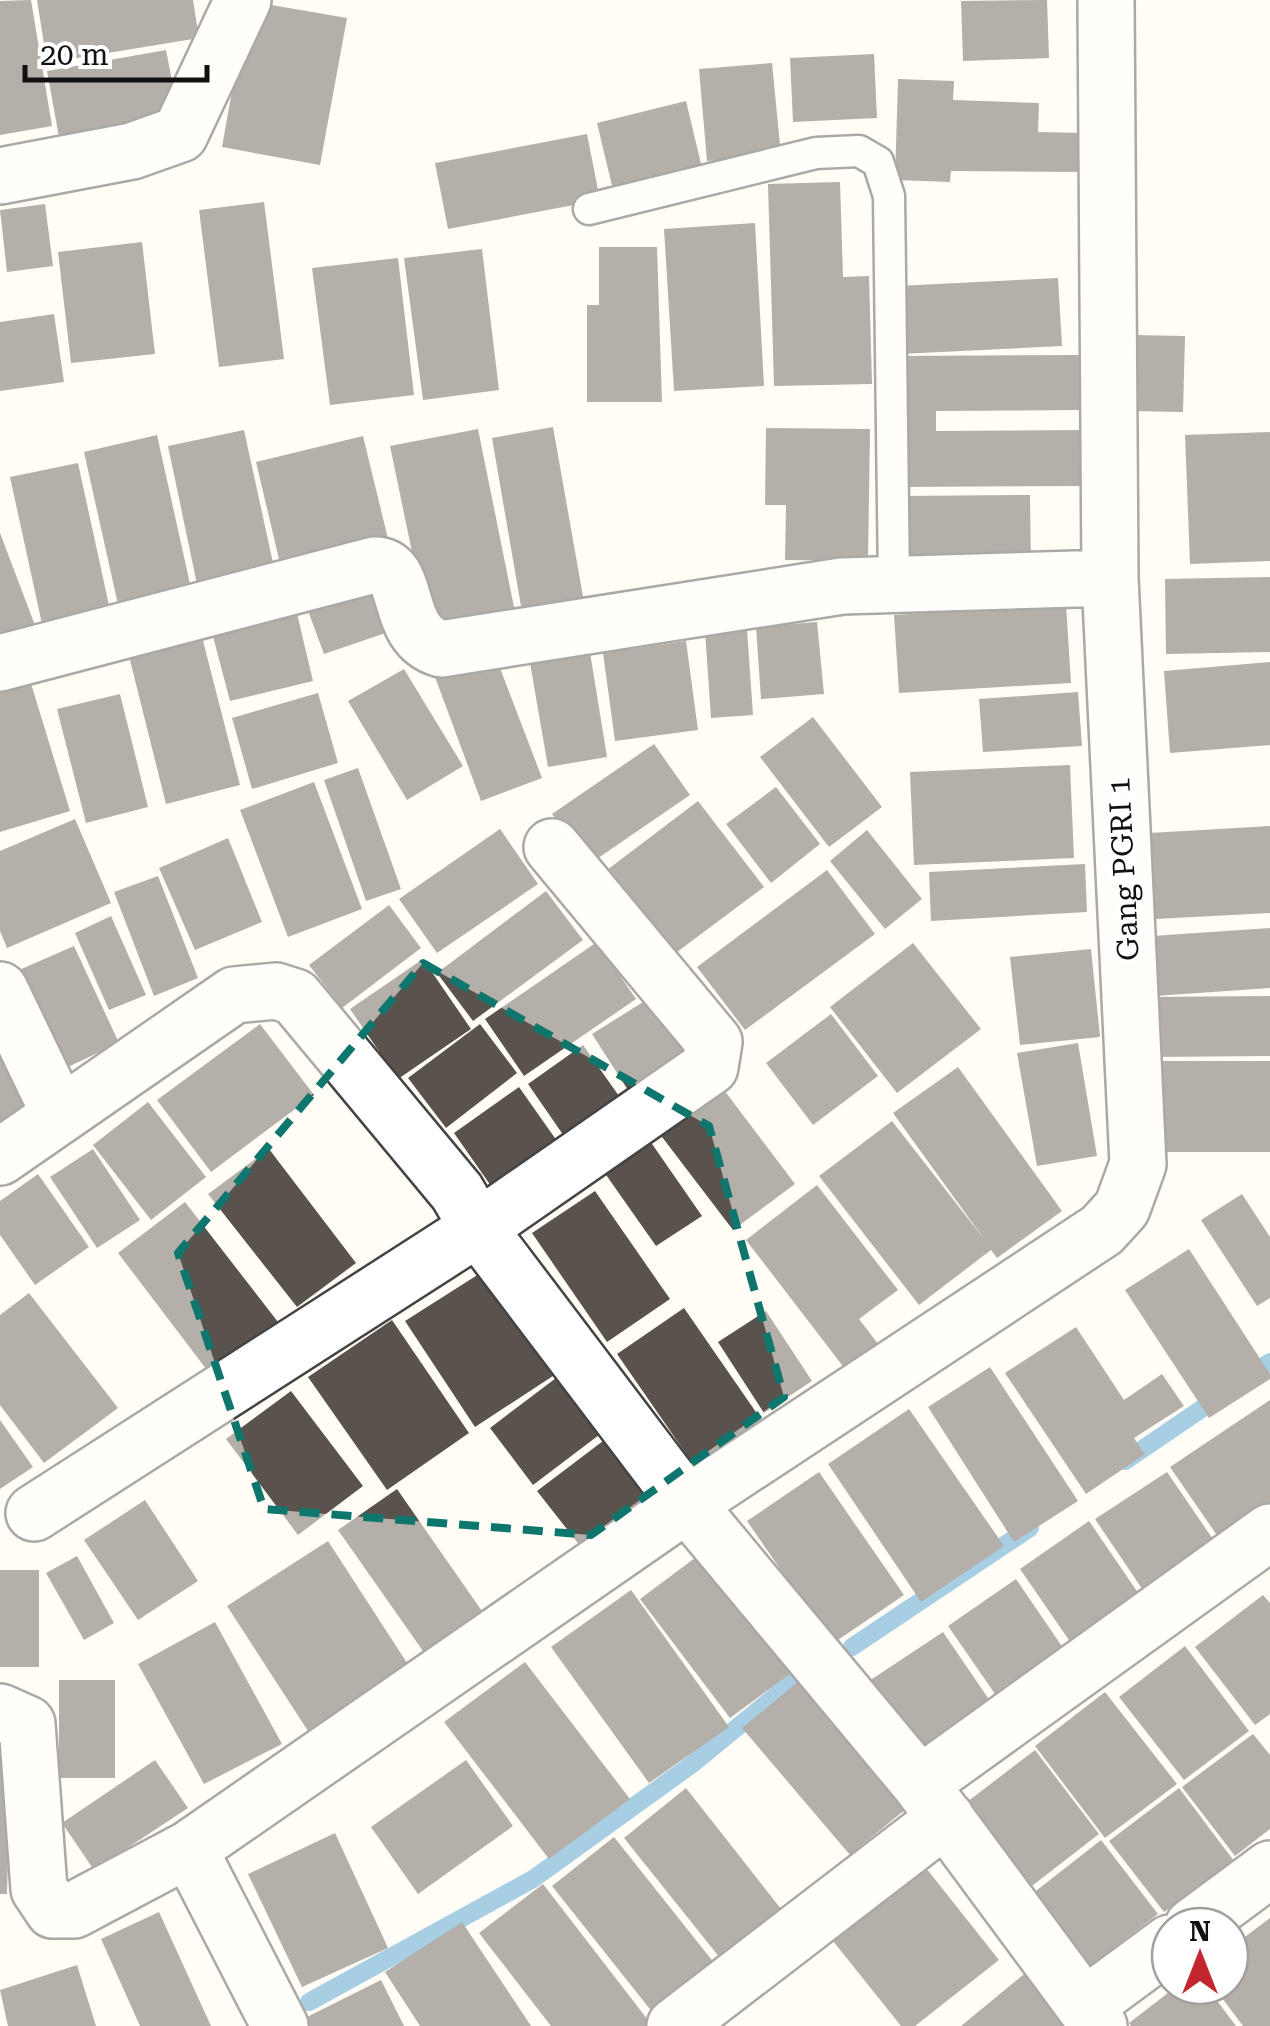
<svg xmlns="http://www.w3.org/2000/svg" width="1270" height="2026" font-family="'Roboto Serif',serif">
	<style>
		.lines { fill: none; stroke-linecap: round; stroke-linejoin: round }
		.stream { stroke: #3f96cf; stroke-width: 18 }
		.building { fill: #5a524d }
		.lane-casing { stroke: #444; stroke-width: 35 }
		.street-casing { stroke: #444; stroke-width: 60 }
		.lane { stroke: #fff; stroke-width: 30 }
		.street { stroke: #fff; stroke-width: 55 }
		.marked { fill: none; stroke: #0f766e; stroke-width: 8; stroke-dasharray: 20 12; stroke-linejoin: round }
		.labels { text-anchor: middle; stroke-width: 10; stroke-linejoin: round; paint-order: stroke }
		.street-label { font-size: 30px; fill: #111; stroke: #fff }
	</style>
	<rect width="100%" height="100%" fill="#fffdf5"/>
	<g class="lines">
		<path class="stream" d="M1245,1379L1270,1362
			M1125,1461L1219,1397
			M852,1647L1030,1528
			M309,2002L533,1879L691,1765L805,1672"/>
	</g>
	<path class="building" d="M31,0L52,126L0,135V1Z
		M37,0H193L199,38L47,63Z
		M1047,0L1049,58L963,61L961,1Z
		M248,1L347,18L320,165L222,147Z
		M166,50L179,116L59,137L47,71Z
		M874,54L877,118L793,122L790,58Z
		M772,63L781,155L707,161L699,69Z
		M898,79L954,81L953,100L1039,103L1038,132L1084,133L1083,172L951,171L950,182L895,180Z
		M686,101L703,172L614,194L597,123Z
		M587,134L600,200L448,229L435,163Z
		M840,182L843,277L869,276L872,384L774,386L768,184Z
		M264,202L284,359L219,367L199,210Z
		M45,204L53,266L7,272L0,210Z
		M755,223L764,386L674,391L664,229Z
		M142,242L155,354L71,363L58,252Z
		M599,247H657L662,402H587V305H599Z
		M482,249L499,390L423,400L404,258Z
		M398,258L414,395L330,405L312,268Z
		M1058,278L1062,346L900,354L897,286Z
		M54,314L64,382L0,391V322Z
		M1133,335L1185,336L1183,412L1131,411Z
		M1081,355L1082,410L936,411V431L1082,430V486L898,487L897,356Z
		M553,427L584,602L522,612L492,438Z
		M766,428L870,429L868,561L785,560L786,505H765Z
		M478,429L516,617L429,634L390,446Z
		M244,430L275,572L198,589L168,446Z
		M1270,432V561L1190,564L1185,435Z
		M157,435L194,602L121,618L84,452Z
		M363,436L391,551L283,576L256,462Z
		M78,463L112,619L44,633L10,477Z
		M1030,495L1031,568L901,569L900,496Z
		M0,533L36,628L0,642Z
		M384,572L403,627L324,654L304,600Z
		M1270,577V652L1166,654L1165,579Z
		M1066,604L1071,683L899,693L894,615Z
		M295,605L313,681L230,701L210,625Z
		M746,615L753,715L711,718L704,617Z
		M817,622L824,694L761,699L756,627Z
		M201,633L240,785L166,804L128,652Z
		M686,641L698,730L615,741L603,653Z
		M589,646L607,757L548,767L529,657Z
		M495,655L542,778L481,801L435,677Z
		M1270,662V745L1170,753L1164,671Z
		M25,664L70,811L0,832V671Z
		M404,669L463,766L407,800L348,701Z
		M1078,692L1082,746L983,752L979,699Z
		M318,693L338,763L252,789L232,718Z
		M120,694L148,807L86,823L57,709Z
		M813,717L882,807L829,847L760,757Z
		M654,744L690,795L588,865L552,814Z
		M1070,765L1074,858L914,865L910,772Z
		M358,768L401,889L366,901L324,780Z
		M314,782L362,909L288,937L240,810Z
		M776,787L820,844L771,883L726,824Z
		M698,801L764,887L669,958L603,873Z
		M75,819L111,903L7,948L0,931V851Z
		M1270,826V913L1155,919L1150,833Z
		M500,829L538,884L437,953L399,899Z
		M867,830L922,899L885,929L830,861Z
		M228,838L262,922L195,950L159,868Z
		M1085,864L1087,912L931,921L929,872Z
		M827,870L875,934L745,1030L697,967Z
		M158,876L198,978L154,996L114,892Z
		M546,891L583,940L473,1021L437,973Z
		M389,905L421,948L342,1008L309,965Z
		M111,916L146,995L109,1010L75,933Z
		M1270,928V988L1155,996L1152,936Z
		M597,942L636,999L524,1076L485,1019Z
		M913,943L981,1029L897,1093L830,1007Z
		M74,946L119,1043L55,1073L10,974Z
		M1091,949L1100,1037L1020,1045L1010,957Z
		M423,959L471,1029L398,1079L350,1009Z
		M656,994L701,1063L637,1104L592,1034Z
		M1270,996V1056L1148,1057L1147,997Z
		M831,1014L878,1076L813,1125L766,1063Z
		M260,1024L314,1095L211,1172L157,1100Z
		M480,1024L517,1073L446,1128L408,1078Z
		M0,1033L44,1102L0,1130Z
		M1078,1043L1097,1156L1037,1166L1017,1053Z
		M583,1045L631,1113L575,1152L528,1084Z
		M1162,1061H1270V1152H1162Z
		M958,1067L1062,1211L997,1258L991,1250L919,1305L819,1176L892,1121L984,1239L893,1113Z
		M721,1086L795,1184L733,1230L659,1133Z
		M519,1087L557,1141L491,1186L454,1133Z
		M148,1102L206,1177L151,1220L93,1145Z
		M650,1141L702,1216L656,1246L604,1172Z
		M93,1149L140,1220L97,1248L50,1177Z
		M269,1149L356,1263L297,1307L208,1194Z
		M38,1174L89,1247L35,1285L0,1235V1201Z
		M817,1185L898,1290L859,1319L885,1353L852,1378L746,1240Z
		M595,1191L670,1299L607,1342L532,1233Z
		M1242,1194L1270,1237V1298L1257,1306L1201,1220Z
		M185,1202L278,1322L210,1374L118,1253Z
		M1189,1249L1270,1374V1379L1209,1418L1125,1290Z
		M490,1267L559,1372L475,1427L405,1321Z
		M29,1293L118,1408L44,1463L0,1405V1315Z
		M684,1308L767,1428L700,1474L617,1354Z
		M766,1311L812,1381L764,1413L718,1342Z
		M392,1320L469,1433L387,1490L308,1377Z
		M1076,1327L1124,1400L1162,1374L1184,1406L1134,1438L1145,1454L1086,1494L1005,1373Z
		M990,1367L1078,1501L1014,1542L928,1407Z
		M560,1375L603,1432L533,1485L490,1428Z
		M291,1391L363,1486L298,1535L226,1439Z
		M1270,1400V1517L1225,1547L1170,1467Z
		M909,1409L1004,1546L921,1602L828,1464Z
		M0,1420L33,1467L0,1489Z
		M603,1441L646,1497L581,1547L537,1491Z
		M819,1472L904,1595L832,1644L747,1521Z
		M1167,1472L1221,1551L1149,1599L1095,1519Z
		M397,1489L484,1614L425,1654L338,1530Z
		M145,1500L198,1581L138,1620L84,1540Z
		M1089,1521L1143,1600L1073,1646L1020,1569Z
		M328,1541L409,1666L308,1731L227,1606Z
		M711,1546L801,1666L730,1718L640,1599Z
		M77,1556L114,1623L84,1640L46,1573Z
		M0,1570H39V1667H0Z
		M1016,1579L1072,1661L1004,1707L948,1626Z
		M631,1590L729,1727L649,1783L551,1647Z
		M1263,1595L1270,1603V1714L1255,1725L1195,1647Z
		M215,1622L282,1744L204,1784L138,1664Z
		M943,1632L1003,1720L928,1771L866,1683Z
		M1185,1646L1249,1731L1184,1780L1119,1697Z
		M525,1662L630,1799L549,1859L444,1722Z
		M59,1680H115V1778H59Z
		M799,1681L907,1808L850,1855L742,1728Z
		M1105,1692L1177,1784L1105,1838L1035,1746Z
		M0,1734L11,1735L7,1894H0Z
		M1253,1734L1270,1755V1829L1235,1856L1182,1787Z
		M1035,1750L1099,1834L1028,1889L963,1805Z
		M155,1760L188,1808L94,1870L62,1823Z
		M466,1760L513,1826L418,1894L371,1827Z
		M686,1788L785,1914L724,1963L624,1838Z
		M1179,1788L1234,1861L1164,1912L1109,1841Z
		M335,1833L388,1948L302,1987L248,1874Z
		M614,1837L715,1964L653,2013L552,1886Z
		M1101,1840L1158,1914L1088,1967L1032,1894Z
		M926,1868L999,1960L915,2026H901L833,1941Z
		M543,1884L651,2024L648,2026H551L479,1933Z
		M159,1912L211,2026H140L101,1939Z
		M1270,1918V2026H1243L1213,1986H1230V1948Z
		M462,1922L531,2026H420L385,1972Z
		M77,1965L96,2026H8L0,1990Z
		M1029,1970L1075,2026H961Z
		M381,1980L404,2026H307L303,2019Z
		M1177,1986H1206L1236,2026H1131L1129,2023Z"/>
	<g class="lines">
		<defs>
			<path id="lane" d="M589,209L816,153L859,151L878,162L889,196L894,583"/>
			<path id="street" d="M0,176L132,151L180,134L243,0
				M0,663L374,565C414,565 391,634 441,649L842,586L1110,578
				M0,990L60,1115
				M0,1157L234,995L276,991L295,997L457,1192L478,1228L687,1504L920,1784L1099,2026
				M34,1513L478,1228L710,1067L714,1042L552,847
				M0,1712L27,1724L39,1889L53,1910H74L189,1849L687,1504L1102,1230L1122,1208L1138,1164L1110,578L1106,0
				M920,1784L1270,1532
				M189,1849L280,2026
				M1193,1926L1270,1869
				M1086,2005L1170,1943
				M675,2026L946,1818"/>
		</defs>
		<use href="#lane" class="lane-casing"/>
		<use href="#street" class="street-casing"/>
		<use href="#lane" class="lane"/>
		<use href="#street" class="street"/>
	</g>
	<path d="M0 0H1270V2026H0ZM423,963L709,1126L784,1397L591,1535L264,1509L178,1253Z" fill="#fffdf5" fill-opacity=".55" fill-rule="evenodd"/>
	<path class="marked" d="M423,963L709,1126L784,1397L591,1535L264,1509L178,1253Z"/>
	<g class="labels">
		<g class="street-label">
			<text transform="translate(1124 869) rotate(-93)" y="10">Gang PGRI 1</text>
		</g>
	</g>
	<g transform="translate(1200 1956)"><circle r="48" fill="#ffffff" stroke="#a0a0a0" stroke-width="2.5"/>
	<path d="M0-8L18 38L0 25L-18 38Z" fill="#c4262e"/>
	<text y="-15" font-size="28" font-weight="bold" text-anchor="middle" fill="#111111">N</text>
	</g>
	<path d="M25 65v15h182v-15" fill="none" stroke="#111111" stroke-width="5"/>
	<text x="40" y="65" font-size="30" fill="#111111" stroke="#ffffff" stroke-width="8" paint-order="stroke">20 m</text>
</svg>
